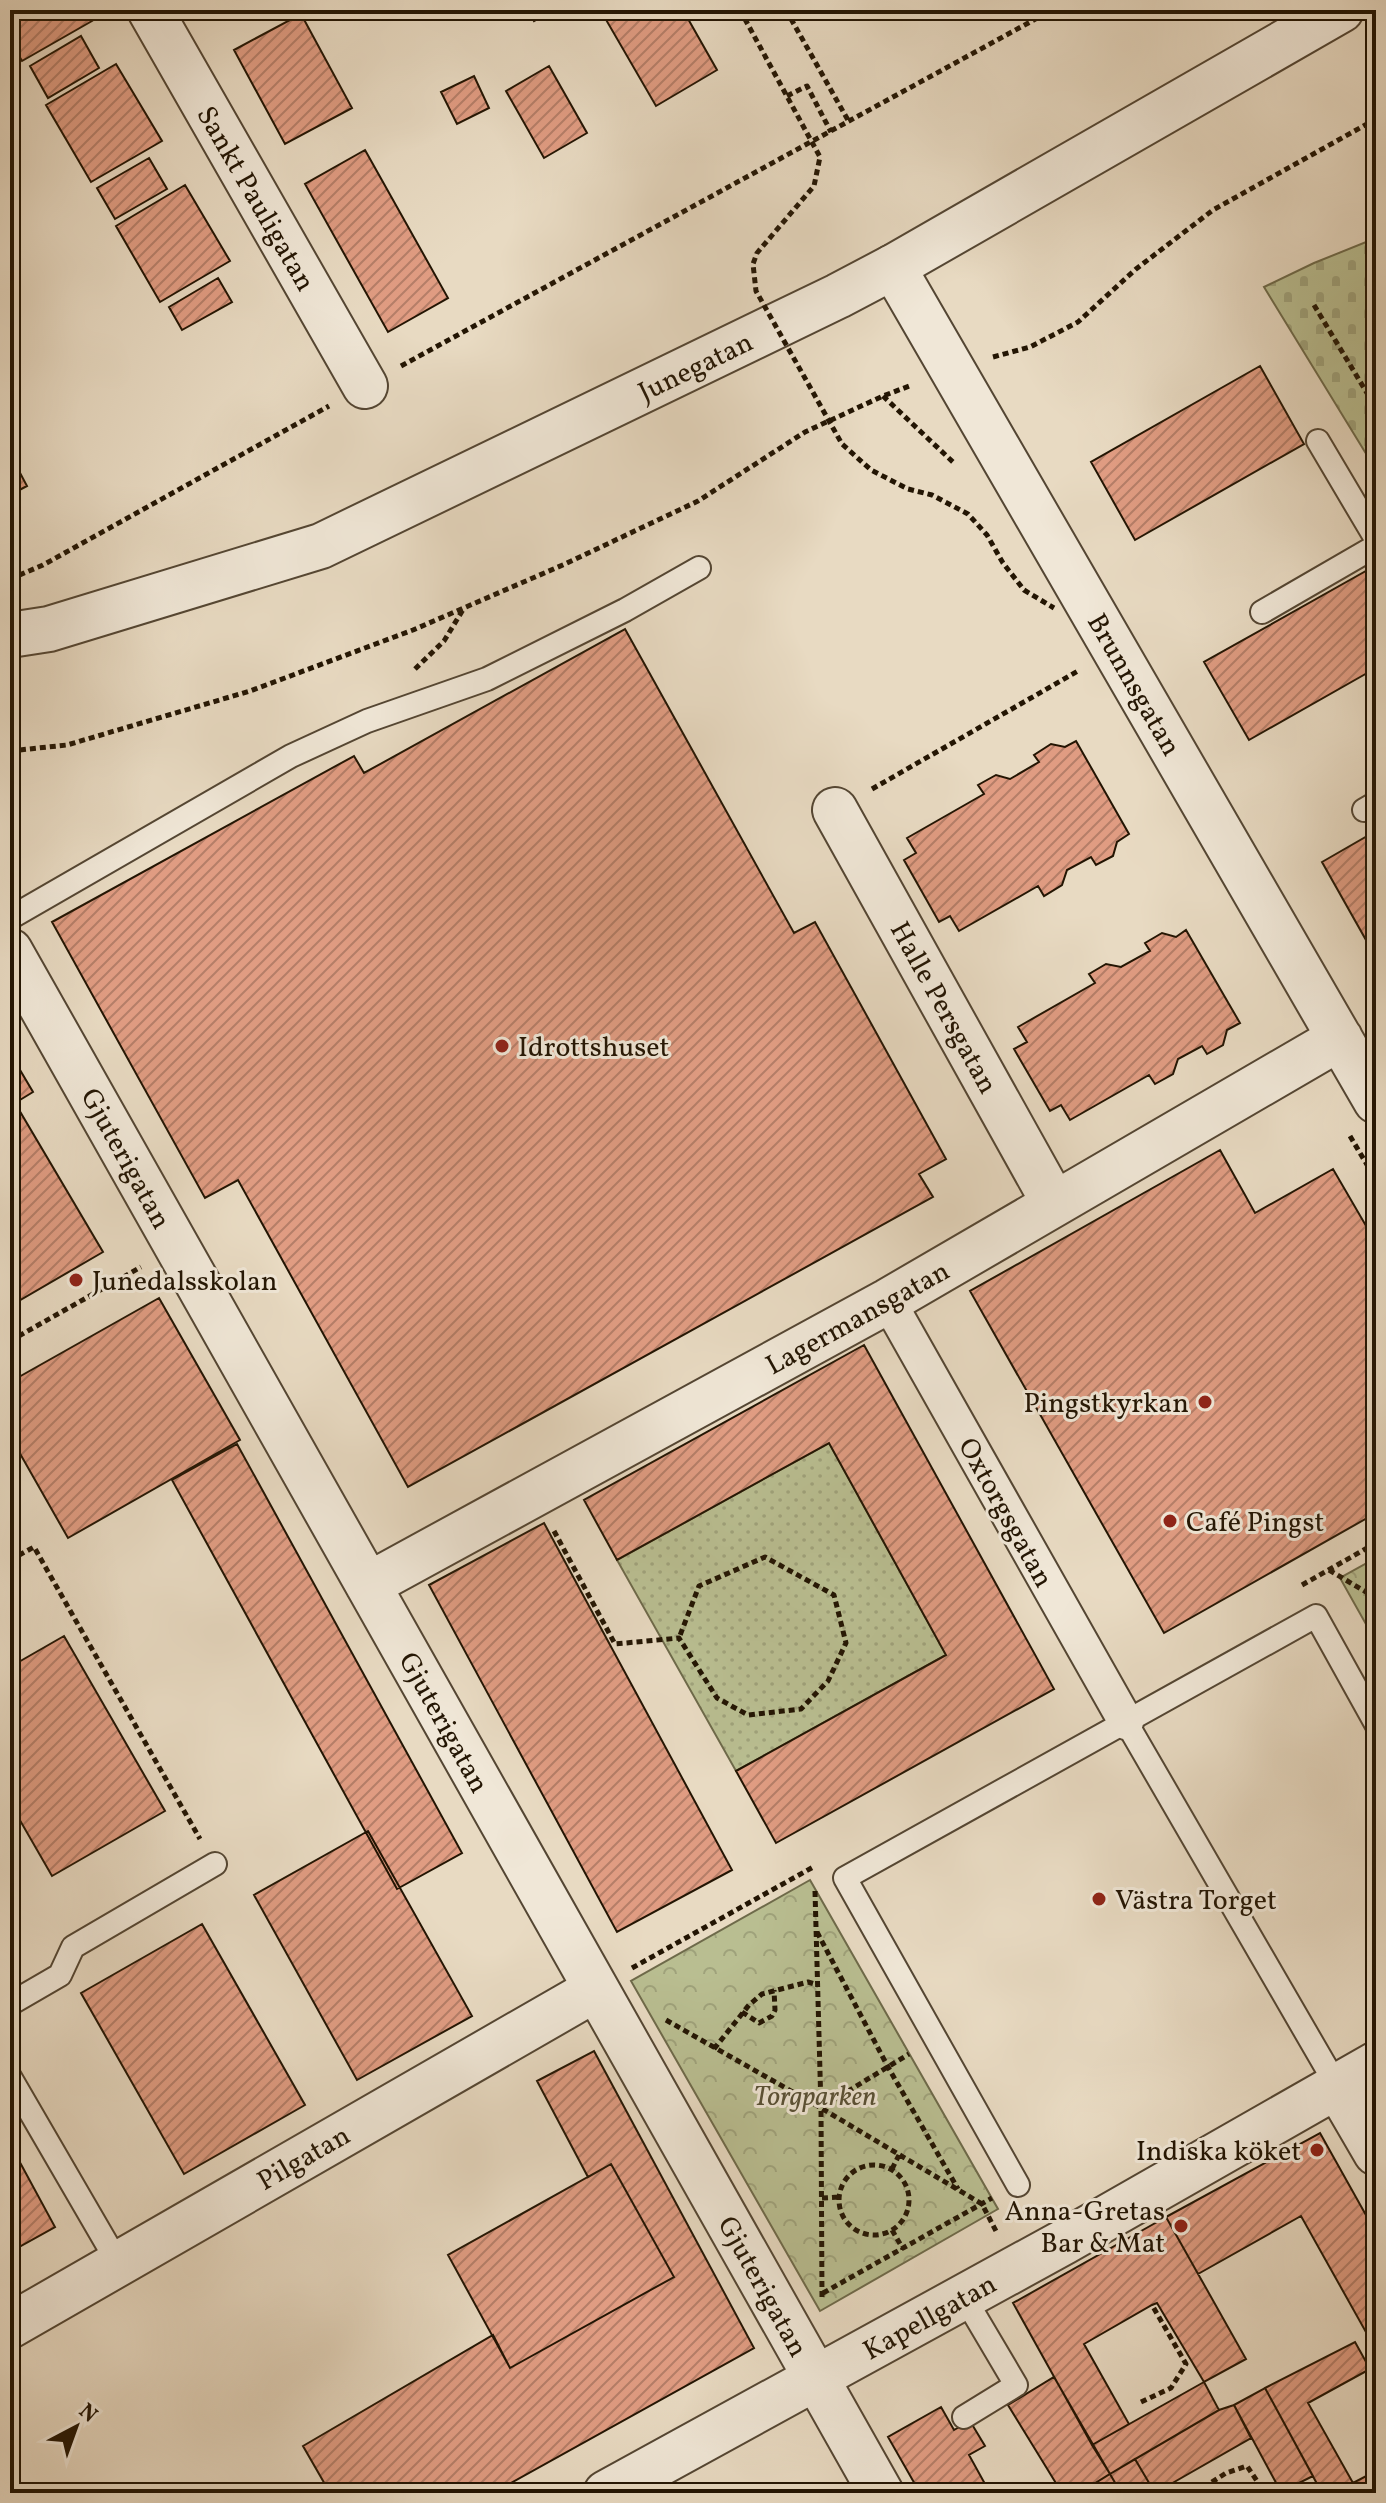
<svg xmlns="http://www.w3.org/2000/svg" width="1386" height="2503" font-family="Vollkorn,serif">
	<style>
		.grass { fill: url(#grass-dots); stroke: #6e6a4a; stroke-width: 2 }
		.forest { fill: url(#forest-crowns); stroke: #6e6a4a; stroke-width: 2 }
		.cemetery { fill: url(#cemetery-stones); stroke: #6e6a4a; stroke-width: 2 }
		.building { fill: url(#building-hatch); stroke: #231503; stroke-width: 2 }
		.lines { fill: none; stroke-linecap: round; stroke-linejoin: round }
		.service-casing { stroke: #544633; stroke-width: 26 }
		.pedestrian-casing { stroke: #544633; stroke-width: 38 }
		.minor-casing { stroke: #544633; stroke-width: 48 }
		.tertiary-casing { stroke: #544633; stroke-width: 48 }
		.path { stroke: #231503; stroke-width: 5; stroke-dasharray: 6 4; stroke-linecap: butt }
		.service { stroke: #f0e7d7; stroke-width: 22 }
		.pedestrian { stroke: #f0e7d7; stroke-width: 34 }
		.minor { stroke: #f0e7d7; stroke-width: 44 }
		.tertiary { stroke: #f0e7d7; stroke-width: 44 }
		.path-bridge { stroke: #231503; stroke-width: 5; stroke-dasharray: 6 4; stroke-linecap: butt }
		.poi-dot { fill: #8f2418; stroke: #f0e7d7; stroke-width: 3 }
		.labels { text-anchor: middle; stroke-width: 6; stroke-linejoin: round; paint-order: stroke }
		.street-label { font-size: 28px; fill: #231503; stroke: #f0e7d7 }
		.poi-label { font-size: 28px; fill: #231503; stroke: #f0e7d7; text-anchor: start }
		.park-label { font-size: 28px; font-style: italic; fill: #585035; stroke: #f0e7d7 }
	</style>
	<defs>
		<pattern id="grass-dots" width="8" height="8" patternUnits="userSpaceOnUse" patternTransform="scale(2)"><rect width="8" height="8" fill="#b9be91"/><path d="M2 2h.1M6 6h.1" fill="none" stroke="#9fa27b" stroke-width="1.8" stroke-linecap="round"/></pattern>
		<pattern id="forest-crowns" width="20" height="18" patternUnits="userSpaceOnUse" patternTransform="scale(2)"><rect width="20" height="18" fill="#b9be91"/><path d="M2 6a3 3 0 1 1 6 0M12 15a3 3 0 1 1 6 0" fill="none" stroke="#9fa27b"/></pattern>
		<pattern id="cemetery-stones" width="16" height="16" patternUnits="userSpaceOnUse" patternTransform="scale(2)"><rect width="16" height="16" fill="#b9be91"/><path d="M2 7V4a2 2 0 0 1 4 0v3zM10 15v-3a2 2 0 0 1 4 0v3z" fill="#9fa27b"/></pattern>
		<pattern id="building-hatch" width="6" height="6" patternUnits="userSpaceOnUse" patternTransform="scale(2)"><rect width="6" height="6" fill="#e09c82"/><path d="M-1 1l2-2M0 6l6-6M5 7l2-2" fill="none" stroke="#b57e68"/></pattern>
	</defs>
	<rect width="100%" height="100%" fill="#e8dac2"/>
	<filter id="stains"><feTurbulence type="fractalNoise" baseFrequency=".0025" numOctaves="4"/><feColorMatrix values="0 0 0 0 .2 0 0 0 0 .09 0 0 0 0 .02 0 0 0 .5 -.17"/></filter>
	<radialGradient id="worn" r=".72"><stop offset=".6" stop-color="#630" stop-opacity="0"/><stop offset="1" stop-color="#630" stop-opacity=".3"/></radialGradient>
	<path class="grass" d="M829,1443L946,1655L736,1771L617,1560Z"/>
	<path class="forest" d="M1376,1558V1642L1340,1578Z
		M810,1880L998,2209L820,2311L631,1981Z"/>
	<path class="cemetery" d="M1376,238V470L1264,287L1314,263Z"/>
	<path class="building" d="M10,10H85L92,21L22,61L10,40Z
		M528,10H553L534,21Z
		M620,10H683L717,70L656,106L605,18Z
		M301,14L352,108L285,144L234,50Z
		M81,36L99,68L48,98L30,66Z
		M116,64L162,141L91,182L46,105Z
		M549,66L587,133L544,158L506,91Z
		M474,76L489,108L457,124L441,92Z
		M365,150L448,298L388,332L305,184Z
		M149,158L167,189L115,219L97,188Z
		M185,185L230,261L160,302L116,226Z
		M218,278L232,302L182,330L169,307Z
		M1260,366L1304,444L1135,540L1091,462Z
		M10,454L27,486L10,495Z
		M1373,567L1376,571V668L1249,740L1204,662Z
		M625,629L794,933L815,922L946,1159L919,1174L933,1197L408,1487L238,1180L205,1198L52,922L354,756L364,773Z
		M1076,741L1129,834L1117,842L1113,856L1096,865L1091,857L1067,870L1062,885L1044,896L1038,886L959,931L950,916L939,922L904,860L916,853L907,838L984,794L978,785L996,775L1010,779L1039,762L1034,755L1051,744L1065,747Z
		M1376,831V934L1366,940L1322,862Z
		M1186,930L1240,1023L1227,1030L1223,1045L1207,1054L1202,1046L1178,1059L1173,1074L1155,1084L1149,1075L1070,1120L1061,1105L1050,1111L1014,1049L1027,1042L1018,1027L1095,983L1089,974L1106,964L1121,967L1150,951L1145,943L1162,933L1176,937Z
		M10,1053L33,1092L15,1103L103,1252L10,1306Z
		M1220,1150L1255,1213L1333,1169L1376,1243V1513L1164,1633L970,1291Z
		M159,1298L240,1440L68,1538L10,1436V1382Z
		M864,1345L1054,1689L776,1843L736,1771L946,1655L829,1443L617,1560L584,1500Z
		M237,1444L462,1853L397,1889L172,1480Z
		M544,1523L732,1870L617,1932L429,1585Z
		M64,1636L165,1811L52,1876L10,1803V1667Z
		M368,1831L472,2016L357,2080L254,1895Z
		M202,1924L305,2105L184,2174L81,1993Z
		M594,2051L754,2348L493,2493H330L303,2446L493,2335L510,2368L674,2277L611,2164L588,2177L537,2081Z
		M1320,2133L1376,2233V2329L1367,2334L1301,2216L1198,2274L1166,2217Z
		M10,2144L55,2227L10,2252Z
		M611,2164L674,2277L510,2368L448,2255Z
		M1166,2217L1246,2359L1204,2382L1157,2303L1152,2305L1084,2344L1129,2424L1092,2445L1013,2303Z
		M1355,2342L1370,2369L1308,2403L1353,2483L1376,2471V2493H1322L1265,2388Z
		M1054,2377L1110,2474L1079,2493H1062L1008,2405Z
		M1204,2382L1219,2410L1110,2474L1092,2445Z
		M1265,2388L1313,2476L1281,2492L1234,2405Z
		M1234,2405L1251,2438L1155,2493L1135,2459L1219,2410Z
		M941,2407L954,2430L970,2421L985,2446L969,2455L990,2493H920L888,2437Z
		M1135,2459L1155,2493H1121L1110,2474Z
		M1110,2474L1121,2493H1082L1081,2492Z"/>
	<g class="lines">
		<defs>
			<path id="service" d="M1318,441L1376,539
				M1262,612L1376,546
				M1364,810L1376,803
				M10,918L291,756L367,721L487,679L625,610L699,568
				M1126,1722L1337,2086
				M10,2004L60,1975L73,1947L215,1864
				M10,2077L118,2263
				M1018,2185L845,1878L1316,1616L1376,1724
				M964,2417L1016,2385L964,2297"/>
			<path id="pedestrian" d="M888,1301L1126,1722"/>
			<path id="minor" d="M150,10L365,386
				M893,267L1376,1101
				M835,810L1054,1203
				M10,951L881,2493
				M368,1585L888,1301L1340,1038
				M1337,2086L1376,2153
				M10,2326L596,1989
				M606,2493L1064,2242L1376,2064"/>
			<path id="tertiary" d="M10,635L49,629L321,546L838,296L893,267L1341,10"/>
		</defs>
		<use href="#service" class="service-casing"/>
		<use href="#pedestrian" class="pedestrian-casing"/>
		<use href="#minor" class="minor-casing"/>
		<use href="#tertiary" class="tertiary-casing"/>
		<path class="path" d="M786,10L849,122
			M787,96L807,86L831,132
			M1314,305L1376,408
			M993,357L1030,347L1078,322L1136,269L1213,210L1376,119
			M401,366L1052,10
			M883,396L955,464
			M10,579L43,565L329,406
			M415,669L444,641L464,608
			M10,751L67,745L250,691L413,630L565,564L698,501L805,432L883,396L912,385
			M872,789L1078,671
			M1350,1136L1376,1180
			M10,1341L141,1267
			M554,1531L615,1644L679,1638L717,1698L748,1715L801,1709L828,1681L846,1643L834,1595L765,1557L699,1586L679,1638
			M10,1560L34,1547L200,1839
			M1329,1570L1376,1598
			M1302,1585L1376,1543
			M815,1891L821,2108L822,2301
			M817,1932L888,2067L958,2189
			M632,1968L815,1866
			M742,2012L759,2023L772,2016L775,2010L774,1990
			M666,2020L821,2108L982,2204L997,2233
			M714,2049L749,2005L762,1994L808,1982L818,1985
			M822,2107L909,2054
			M839 2200a35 35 0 1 1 70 0a35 35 0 1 1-70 0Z
			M892,2169L899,2155
			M822,2198L839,2197
			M892,2230L903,2249
			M823,2293L992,2198
			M1141,2402L1171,2388L1186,2364L1152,2305
			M1195,2493L1226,2473L1247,2466L1265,2493"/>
		<use href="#service" class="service"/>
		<use href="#pedestrian" class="pedestrian"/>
		<use href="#minor" class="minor"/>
		<use href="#tertiary" class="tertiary"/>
		<path class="path-bridge" d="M740,10L820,157L814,186L757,253L753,264L756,291L842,444L871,470L908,489L932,495L968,514L987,535L1003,563L1024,590L1054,608"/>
	</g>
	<g class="poi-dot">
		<circle cx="502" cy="1046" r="8"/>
		<circle cx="76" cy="1280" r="8"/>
		<circle cx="1205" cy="1402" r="8"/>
		<circle cx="1170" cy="1521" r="8"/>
		<circle cx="1099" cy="1899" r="8"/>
		<circle cx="1317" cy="2150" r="8"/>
		<circle cx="1181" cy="2226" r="8"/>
	</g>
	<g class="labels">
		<g class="street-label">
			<text transform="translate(257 198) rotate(60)" y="10">Sankt Pauligatan</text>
			<text transform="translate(695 366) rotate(-26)" y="10">Junegatan</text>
			<text transform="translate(1135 684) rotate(60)" y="10">Brunnsgatan</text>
			<text transform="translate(945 1007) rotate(61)" y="10">Halle Persgatan</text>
			<text transform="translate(127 1158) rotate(61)" y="10">Gjuterigatan</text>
			<text transform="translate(857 1317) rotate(-29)" y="10">Lagermansgatan</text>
			<text transform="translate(1007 1512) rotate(61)" y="10">Oxtorgsgatan</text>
			<text transform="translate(445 1722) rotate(61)" y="10">Gjuterigatan</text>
			<text transform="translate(303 2157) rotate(-30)" y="10">Pilgatan</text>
			<text transform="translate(764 2286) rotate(61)" y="10">Gjuterigatan</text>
			<text transform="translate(929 2316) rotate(-29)" y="10">Kapellgatan</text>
		</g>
		<g class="poi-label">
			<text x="518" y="1056">Idrottshuset</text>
			<text x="92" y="1290">Junedalsskolan</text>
			<text x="1189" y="1412" text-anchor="end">Pingstkyrkan</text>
			<text x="1186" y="1531">Café Pingst</text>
			<text x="1115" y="1909">Västra Torget</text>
			<text x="1301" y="2160" text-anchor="end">Indiska köket</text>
			<text x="1165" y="2220" text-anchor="end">Anna-Gretas<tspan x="1165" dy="32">Bar &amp; Mat</tspan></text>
		</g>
		<g class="park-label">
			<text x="815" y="2105">Torgparken</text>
		</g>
	</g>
	<rect width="1386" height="2503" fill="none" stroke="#e8dac2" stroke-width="40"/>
	<rect x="12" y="12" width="1362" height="2479" fill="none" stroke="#231503" stroke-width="4"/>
	<rect x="20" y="20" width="1346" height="2463" fill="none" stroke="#231503" stroke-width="2"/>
	<g transform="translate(76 2427) rotate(41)" stroke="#f0e7d7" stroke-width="6" paint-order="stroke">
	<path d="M0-6L14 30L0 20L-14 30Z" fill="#231503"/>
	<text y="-12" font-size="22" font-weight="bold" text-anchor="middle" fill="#231503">N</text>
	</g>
	<rect width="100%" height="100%" filter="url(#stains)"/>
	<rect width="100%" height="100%" fill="url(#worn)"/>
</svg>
